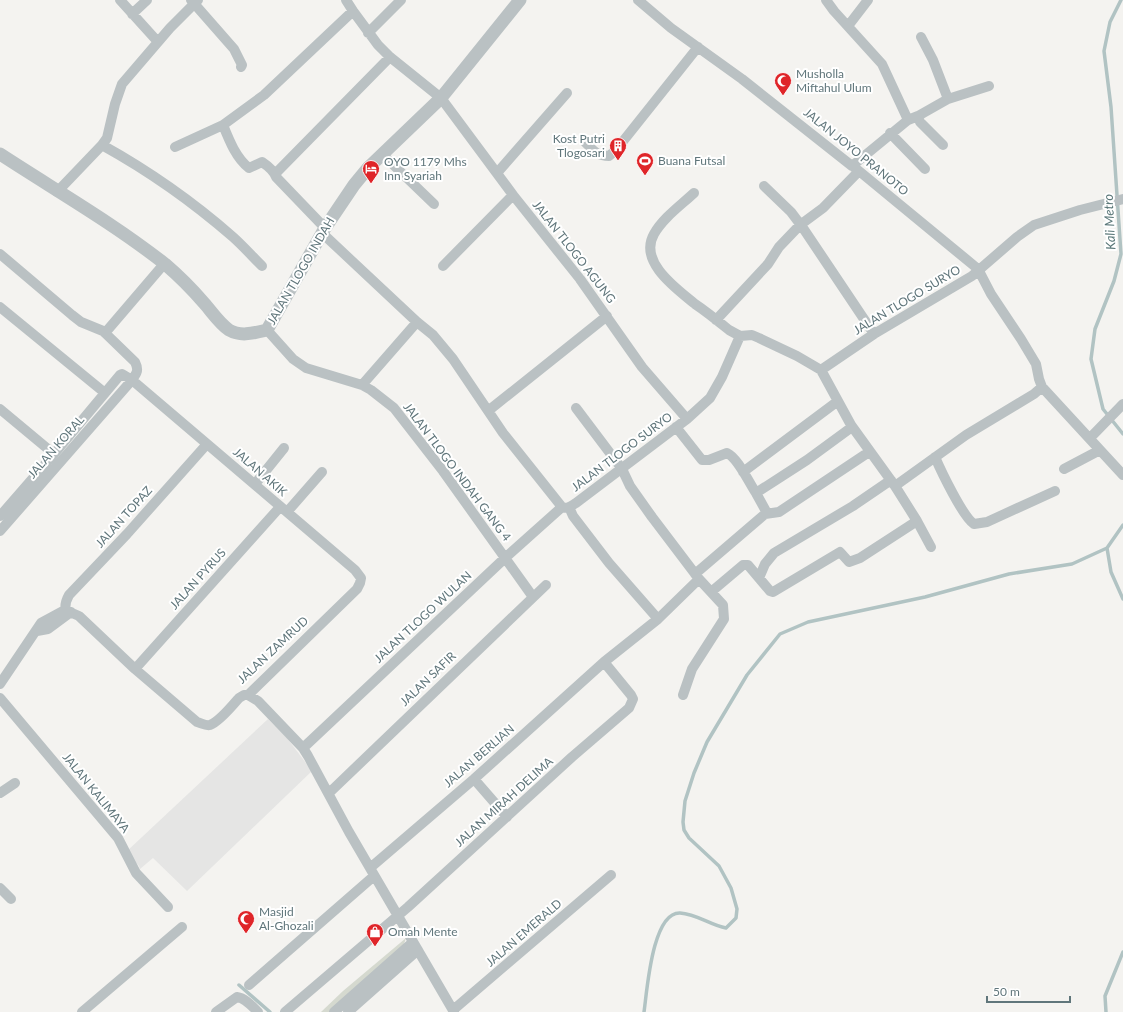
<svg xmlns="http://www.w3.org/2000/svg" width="1123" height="1012" font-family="Lato,sans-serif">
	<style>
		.built { fill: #e5e5e4 }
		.green { fill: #d5d9cf }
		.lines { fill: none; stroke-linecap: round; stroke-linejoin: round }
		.stream { stroke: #b1c3c3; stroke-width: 3.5 }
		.minor { stroke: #bac1c3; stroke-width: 10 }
		.tertiary { stroke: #bac1c3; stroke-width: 13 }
		.labels { text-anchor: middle; stroke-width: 4; stroke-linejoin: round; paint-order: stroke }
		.poi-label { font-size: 12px; fill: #60767b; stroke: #fff; text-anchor: start }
		.street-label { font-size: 12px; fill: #60767b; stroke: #fff }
		.water-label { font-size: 13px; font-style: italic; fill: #5a7778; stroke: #fff }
	</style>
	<rect width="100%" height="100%" fill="#f4f3f0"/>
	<path class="built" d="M268,719L287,738L312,771L187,891L153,858L140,869L139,866L126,852Z"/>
	<path class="green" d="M406,938L403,947L330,1012H321L343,991Z"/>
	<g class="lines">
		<path class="stream" d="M1121,0L1110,22L1104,51L1111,107L1121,254L1114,281L1095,329L1091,359L1103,409L1123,434
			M1123,525L1107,548L1111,572L1123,599
			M239,985L270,1012
			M644,1012C647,992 652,912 680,913C697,914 710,925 726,928L736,918L737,909L731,888L719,866L689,838L684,830L683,822L685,801L694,773L707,742L747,675L780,634L808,622L925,597L1009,574L1072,564L1107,548
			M1106,1012L1105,996L1123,952"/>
		<path class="minor" d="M120,0L158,42
			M191,0L234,49L242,65L241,67
			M346,0L353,11L378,45L390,57L441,98L513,195L580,279L642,367L687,419
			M638,0L671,28L742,79L852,166L859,171L978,269L991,294L1021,339L1036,364L1039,379L1042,387L1123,475
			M826,0L834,11L882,64L908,120
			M132,14L147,0
			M848,26L868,0
			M368,33L401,0
			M921,37L933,60L948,99
			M918,116L920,122L943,145
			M223,125C229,140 236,158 249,168L262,162C268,166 274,171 276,177L325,228
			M890,133L925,169
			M585,142C594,151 597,156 609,156L616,150L698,47
			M102,145C149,171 193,202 233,237C243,246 252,256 262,266
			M175,147L223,125L264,95L353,11
			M382,154L434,204
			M852,166L908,120L918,116L948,99L989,86
			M276,173L390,57
			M497,173L567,93
			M764,186L791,212L803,228L874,334
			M57,192L102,145L107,138L115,104L122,84L170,28L198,0
			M694,193C680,206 663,218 654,234C638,262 677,289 695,304C707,312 718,321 729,330L740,336
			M322,233L417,322L433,335L453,359L503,433L562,507C568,509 571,506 576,503L687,419L710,398L722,377L740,336
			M0,254L72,315L81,322L103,331L135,362C139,370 137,373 132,380L0,531
			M443,266L513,195
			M0,307L105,393
			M716,320L768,264L779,247L800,225L823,208L859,171
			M267,330L293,359L306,368L362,385L371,390L394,408L443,471L533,597
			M105,333L164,264
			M740,336L752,335L759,338L797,356L821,370L851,425L895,486L917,521L931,547
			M821,370L874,334L972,276L1017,237L1034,225L1080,210L1123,199
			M362,385L417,322
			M576,408L622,469L630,486L652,517L699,579L723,605L724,619L692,669L683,695
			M0,409L54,454
			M488,411L607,316
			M676,427L702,460H709L727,453C738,458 749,483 756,493L807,460L852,427
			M1090,438L1123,404
			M935,457C941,471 963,517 974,524L987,522L1055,491
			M1064,469L1100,450
			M743,472L838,401
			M255,484L284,448
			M895,486L966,435L1034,394L1042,387
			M756,493L767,513
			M569,507L573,516L609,563L658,619
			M287,512L322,472
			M0,516L54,454L120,375L122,374L132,380L355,570L361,578L360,583L357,589L248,695H244L239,698C233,705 219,722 210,725C206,726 201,723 197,722L135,669L79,616L65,610L41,623L0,684
			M695,574L765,514L779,512L869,452
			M759,578L765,564L774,553L853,506L891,480
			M711,592L743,565H748L770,591L773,592L840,552L849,562L860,558L917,521
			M67,615C64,608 65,602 69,595L127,534L207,444
			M37,631L48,629L71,612
			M135,669L280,507
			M248,695L258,701L303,748L308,756L349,832L454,1012
			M0,698L118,838L136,873L168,907
			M303,748L505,558L562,507
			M474,779L507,817
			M0,793L15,783
			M329,793L546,585
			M370,868L474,779L604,662L658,619L699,579
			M0,888L11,899
			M249,985L374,876
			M453,1010L611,875
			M82,1012L182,927
			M216,1012L237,997C245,998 252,1006 258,1012
			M285,1012L408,907L572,757L629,708L633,699L631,695L604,662
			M334,1012L413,942
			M348,1012L418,950"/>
		<path class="tertiary" d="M0,154C55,190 113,223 165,264C179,276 192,289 204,303C212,312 219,323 229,330C241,337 254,333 267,330L325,228L354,185L368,168L441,98L520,0"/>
	</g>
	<defs>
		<symbol id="mosque-pin" viewBox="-11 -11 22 30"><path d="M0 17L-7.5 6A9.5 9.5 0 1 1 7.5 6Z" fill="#df2529" stroke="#fff"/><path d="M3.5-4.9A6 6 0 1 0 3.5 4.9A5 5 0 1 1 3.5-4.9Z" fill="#fff"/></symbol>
		<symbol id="building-pin" viewBox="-11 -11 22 30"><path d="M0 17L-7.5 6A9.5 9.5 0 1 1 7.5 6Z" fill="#df2529" stroke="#fff"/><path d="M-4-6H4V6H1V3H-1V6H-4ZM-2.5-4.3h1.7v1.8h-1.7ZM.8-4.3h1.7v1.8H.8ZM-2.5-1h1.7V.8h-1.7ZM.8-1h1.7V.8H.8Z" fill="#fff"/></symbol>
		<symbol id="stadium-pin" viewBox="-11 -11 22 30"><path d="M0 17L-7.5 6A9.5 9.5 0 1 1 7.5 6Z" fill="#df2529" stroke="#fff"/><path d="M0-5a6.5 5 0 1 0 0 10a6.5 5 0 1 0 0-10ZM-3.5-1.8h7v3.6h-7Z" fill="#fff"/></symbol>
		<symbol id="hotel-pin" viewBox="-11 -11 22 30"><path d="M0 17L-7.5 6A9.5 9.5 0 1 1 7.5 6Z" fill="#df2529" stroke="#fff"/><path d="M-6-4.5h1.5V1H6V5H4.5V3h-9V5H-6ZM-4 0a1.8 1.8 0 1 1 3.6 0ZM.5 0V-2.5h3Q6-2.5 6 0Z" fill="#fff"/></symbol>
		<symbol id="shop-pin" viewBox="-11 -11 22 30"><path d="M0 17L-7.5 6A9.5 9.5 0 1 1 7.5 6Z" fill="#df2529" stroke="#fff"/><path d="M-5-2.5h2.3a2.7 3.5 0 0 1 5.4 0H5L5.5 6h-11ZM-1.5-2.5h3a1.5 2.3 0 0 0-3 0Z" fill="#fff"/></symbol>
	</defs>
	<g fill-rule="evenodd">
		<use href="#mosque-pin" x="773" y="71" width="20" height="27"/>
		<use href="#building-pin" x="608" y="136" width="20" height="27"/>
		<use href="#stadium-pin" x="635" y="151" width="20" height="27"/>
		<use href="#hotel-pin" x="361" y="159" width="20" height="27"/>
		<use href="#mosque-pin" x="236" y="909" width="20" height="27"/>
		<use href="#shop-pin" x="365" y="922" width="20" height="27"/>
	</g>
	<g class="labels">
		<g class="poi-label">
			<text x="796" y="78">Musholla<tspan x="796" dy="14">Miftahul Ulum</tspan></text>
			<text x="605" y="143" text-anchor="end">Kost Putri<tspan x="605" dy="14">Tlogosari</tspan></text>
			<text x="658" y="165">Buana Futsal</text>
			<text x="384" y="166">OYO 1179 Mhs<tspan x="384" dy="14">Inn Syariah</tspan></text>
			<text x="259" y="916">Masjid<tspan x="259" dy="14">Al-Ghozali</tspan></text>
			<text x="388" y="936">Omah Mente</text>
		</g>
		<g class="street-label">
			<text transform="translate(856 152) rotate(39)" y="4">JALAN JOYO PRANOTO</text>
			<text transform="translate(574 252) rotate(52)" y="4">JALAN TLOGO AGUNG</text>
			<text transform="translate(301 271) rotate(-60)" y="4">JALAN TLOGO INDAH</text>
			<text transform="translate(907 300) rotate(-31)" y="4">JALAN TLOGO SURYO</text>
			<text transform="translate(56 447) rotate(-49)" y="4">JALAN KORAL</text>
			<text transform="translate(622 452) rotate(-37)" y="4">JALAN TLOGO SURYO</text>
			<text transform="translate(260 472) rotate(41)" y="4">JALAN AKIK</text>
			<text transform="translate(457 472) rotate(53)" y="4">JALAN TLOGO INDAH GANG 4</text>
			<text transform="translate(124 517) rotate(-48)" y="4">JALAN TOPAZ</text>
			<text transform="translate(198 579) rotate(-48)" y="4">JALAN PYRUS</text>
			<text transform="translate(423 617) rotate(-43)" y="4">JALAN TLOGO WULAN</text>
			<text transform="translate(273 650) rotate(-43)" y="4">JALAN ZAMRUD</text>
			<text transform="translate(428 679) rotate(-44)" y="4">JALAN SAFIR</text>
			<text transform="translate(479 756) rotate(-41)" y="4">JALAN BERLIAN</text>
			<text transform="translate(96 793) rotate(51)" y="4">JALAN KALIMAYA</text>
			<text transform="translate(504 802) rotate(-42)" y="4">JALAN MIRAH DELIMA</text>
			<text transform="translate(524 933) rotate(-41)" y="4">JALAN EMERALD</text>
		</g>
		<g class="water-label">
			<text transform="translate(1109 222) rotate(-93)" y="5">Kali Metro</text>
		</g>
	</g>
	<path d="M987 996v6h83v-6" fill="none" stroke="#60767b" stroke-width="2"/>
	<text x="993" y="996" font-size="12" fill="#60767b" stroke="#ffffff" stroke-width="3" paint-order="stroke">50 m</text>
</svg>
